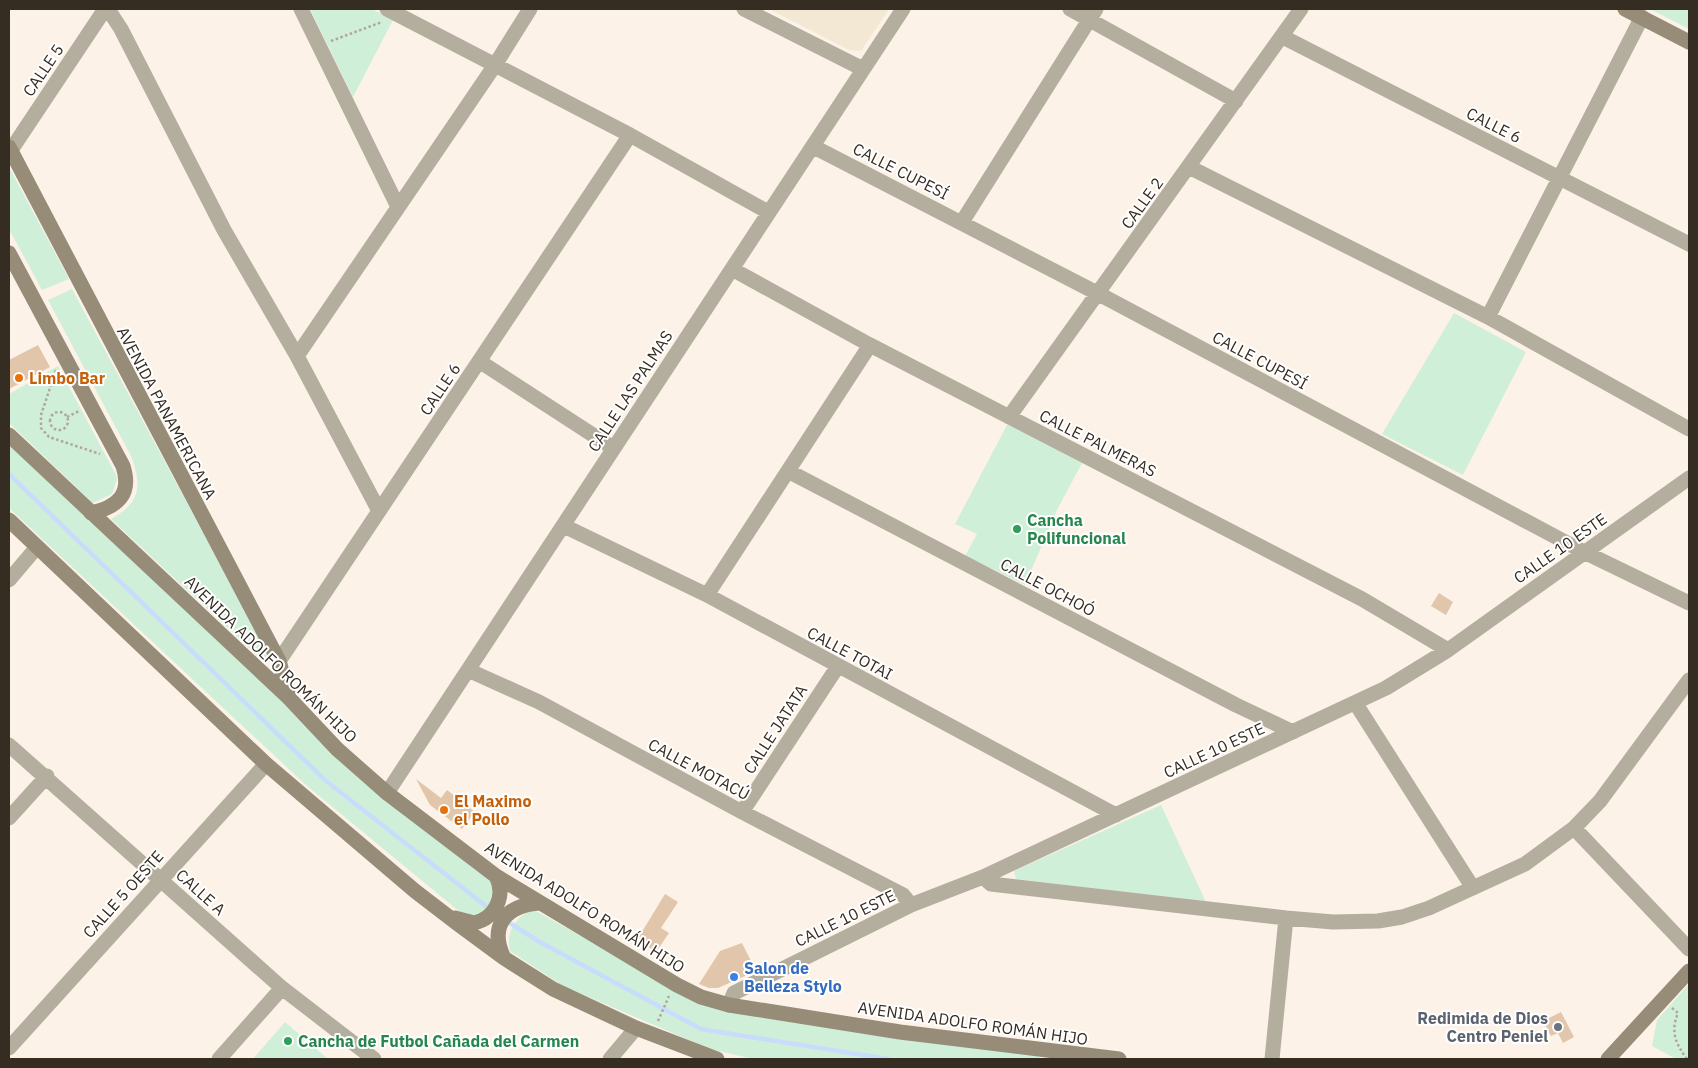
<svg xmlns="http://www.w3.org/2000/svg" width="1698" height="1068" font-family="'IBM Plex Sans',sans-serif">
	<style>
		.education { fill: #f3e8d4 }
		.green { fill: #d0efd9 }
		.lines { fill: none; stroke-linecap: round; stroke-linejoin: round }
		.stream { stroke: #c9dcfb; stroke-width: 4.5 }
		.building { fill: #e1c6ab }
		.path { stroke: #b0a69c; stroke-width: 2.5; stroke-dasharray: 2.5 2.5; stroke-linecap: butt }
		.street { stroke: #b4ae9f; stroke-width: 15 }
		.secondary { stroke: #968c77; stroke-width: 15 }
		.food-dot { fill: #e8710a; stroke: #fff; stroke-width: 2 }
		.leisure-dot { fill: #2e9e5b; stroke: #fff; stroke-width: 2 }
		.shop-dot { fill: #3f7fe0; stroke: #fff; stroke-width: 2 }
		.worship-dot { fill: #6b7280; stroke: #fff; stroke-width: 2 }
		.labels { text-anchor: middle; stroke-width: 4; stroke-linejoin: round; paint-order: stroke }
		.street-label { font-size: 16px; fill: #352c22; stroke: #fff }
		.food-label { font-size: 16px; font-weight: bold; fill: #c56008; stroke: #fff; text-anchor: start }
		.leisure-label { font-size: 16px; font-weight: bold; fill: #27864d; stroke: #fff; text-anchor: start }
		.shop-label { font-size: 16px; font-weight: bold; fill: #366cbe; stroke: #fff; text-anchor: start }
		.worship-label { font-size: 16px; font-weight: bold; fill: #5b616d; stroke: #fff; text-anchor: end }
	</style>
	<rect width="100%" height="100%" fill="#fcf2e7"/>
	<path class="education" d="M769,9H889L861,51L849,50Z"/>
	<path class="green" d="M310,9H372L393,20L353,97Z
		M1650,9H1689V29Z
		M9,167L69,279L42,290L9,229Z
		M72,289L272,661L265,663L111,519C141,503 142,485 131,456L48,300Z
		M1454,313L1526,352L1463,475L1382,434Z
		M58,366L115,473L117,479L112,494L93,503L9,423V394Z
		M1008,423L1082,463L1056,512L1025,585L965,556L977,534L955,524Z
		M9,440L497,884L487,914L466,917L307,786L9,508Z
		M1161,805L1206,902L1016,879L1014,871Z
		M532,909L677,989L1038,1055L1040,1059H753L710,1049L563,986L510,951C506,930 514,920 532,909Z
		M1689,984V1059H1676L1652,1046L1657,1020Z
		M285,1022L328,1059H253Z"/>
	<g class="lines">
		<path class="stream" d="M9,474L326,781L491,910
			M505,920L538,941L701,1029L888,1059"/>
	</g>
	<path class="building" d="M38,345L50,367L9,389V360Z
		M1439,593L1453,602L1446,615L1431,606Z
		M416,779L441,798L447,790L475,812L462,829L430,805Z
		M665,894L678,902L661,928L669,933L656,952L637,940Z
		M742,943L756,971L718,988H709L699,984L720,951Z
		M1561,1012L1574,1037L1563,1043L1558,1033L1551,1036L1543,1021Z"/>
	<g class="lines">
		<path class="path" d="M331,41L382,22
			M56,370L41,415V428L49,437L100,454
			M50 421a9 9 0 1 1 18 0a9 9 0 1 1-18 0Z
			M67,417L79,411
			M1672,1008L1678,1013C1670,1032 1676,1044 1687,1059
			M658,1021L669,996"/>
		<path class="street" d="M108,9L121,29L224,230L297,356L379,511
			M301,9L398,207
			M387,9L630,135L768,212
			M744,9L863,69
			M1070,9L1236,101
			M1283,37L1689,244
			M814,147L1097,293L1584,552L1689,603
			M11,150L105,9
			M1189,167L1488,317L1689,429
			M962,222L1096,9
			M732,269L870,345L1362,599L1448,650
			M1488,317L1642,17
			M297,356L495,65L530,9
			M479,361L613,448
			M1009,417L1301,9
			M788,471L1236,705L1293,732
			M564,526L707,595L1116,815
			M9,580L37,547
			M707,595L870,345
			M279,661L630,135
			M468,670L539,702L742,812L903,895L911,905
			M1356,704L1473,888
			M9,745L282,988L374,1059
			M387,793L903,9
			M742,812L838,666
			M9,818L47,776
			M1574,828L1689,949
			M983,877L991,884L1286,918L1333,922L1378,921L1402,917L1429,908L1525,864L1574,828L1600,801L1689,680
			M729,1005L734,993L911,905L983,877L1386,688L1448,650L1689,478
			M9,1048L266,764
			M219,1059L282,988
			M610,1059L636,1028
			M1272,1059L1286,918"/>
		<path class="secondary" d="M1625,9L1689,42
			M9,147L279,661L289,696
			M9,253L123,466C132,494 118,507 91,513
			M9,435L289,698L337,749L387,793L496,876L677,985L701,997L729,1005L900,1032L1119,1059
			M9,520L266,764L415,891L458,924L504,958L553,989L636,1028L717,1059
			M455,918L474,923C496,918 506,895 496,876
			M504,958C488,925 507,905 540,903
			M1608,1059L1689,971"/>
	</g>
	<g class="food-dot">
		<circle cx="19" cy="378" r="5"/>
		<circle cx="444" cy="810" r="5"/>
	</g>
	<g class="leisure-dot">
		<circle cx="1017" cy="529" r="5"/>
		<circle cx="288" cy="1041" r="5"/>
	</g>
	<circle class="shop-dot" cx="734" cy="977" r="5"/>
	<circle class="worship-dot" cx="1558" cy="1027" r="5"/>
	<g class="labels">
		<g class="street-label">
			<text transform="translate(43 70) rotate(-56)" y="6">CALLE 5</text>
			<text transform="translate(1494 125) rotate(27)" y="6">CALLE 6</text>
			<text transform="translate(901 171) rotate(27)" y="6">CALLE CUPESÍ</text>
			<text transform="translate(1142 203) rotate(-54)" y="6">CALLE 2</text>
			<text transform="translate(1260 360) rotate(28)" y="6">CALLE CUPESÍ</text>
			<text transform="translate(440 389) rotate(-56)" y="6">CALLE 6</text>
			<text transform="translate(630 391) rotate(-57)" y="6">CALLE LAS PALMAS</text>
			<text transform="translate(167 413) rotate(62)" y="6">AVENIDA PANAMERICANA</text>
			<text transform="translate(1098 443) rotate(27)" y="6">CALLE PALMERAS</text>
			<text transform="translate(1560 548) rotate(-35)" y="6">CALLE 10 ESTE</text>
			<text transform="translate(1048 587) rotate(28)" y="6">CALLE OCHOÓ</text>
			<text transform="translate(850 653) rotate(28)" y="6">CALLE TOTAI</text>
			<text transform="translate(271 659) rotate(44)" y="6">AVENIDA ADOLFO ROMÁN HIJO</text>
			<text transform="translate(775 729) rotate(-57)" y="6">CALLE JATATA</text>
			<text transform="translate(1214 750) rotate(-25)" y="6">CALLE 10 ESTE</text>
			<text transform="translate(699 769) rotate(28)" y="6">CALLE MOTACÚ</text>
			<text transform="translate(201 892) rotate(42)" y="6">CALLE A</text>
			<text transform="translate(123 894) rotate(-48)" y="6">CALLE 5 OESTE</text>
			<text transform="translate(585 907) rotate(32)" y="6">AVENIDA ADOLFO ROMÁN HIJO</text>
			<text transform="translate(845 918) rotate(-26)" y="6">CALLE 10 ESTE</text>
			<text transform="translate(973 1023) rotate(8)" y="6">AVENIDA ADOLFO ROMÁN HIJO</text>
		</g>
		<g class="food-label">
			<text x="29" y="384">Limbo Bar</text>
			<text x="454" y="807">El Maximo<tspan x="454" dy="18">el Pollo</tspan></text>
		</g>
		<g class="leisure-label">
			<text x="1027" y="526">Cancha<tspan x="1027" dy="18">Polifuncional</tspan></text>
			<text x="298" y="1047">Cancha de Futbol Cañada del Carmen</text>
		</g>
		<g class="shop-label">
			<text x="744" y="974">Salon de<tspan x="744" dy="18">Belleza Stylo</tspan></text>
		</g>
		<g class="worship-label">
			<text x="1548" y="1024">Redimida de Dios<tspan x="1548" dy="18">Centro Peniel</tspan></text>
		</g>
	</g>
	<rect width="1698" height="1068" fill="none" stroke="#352c22" stroke-width="20"/>
</svg>
